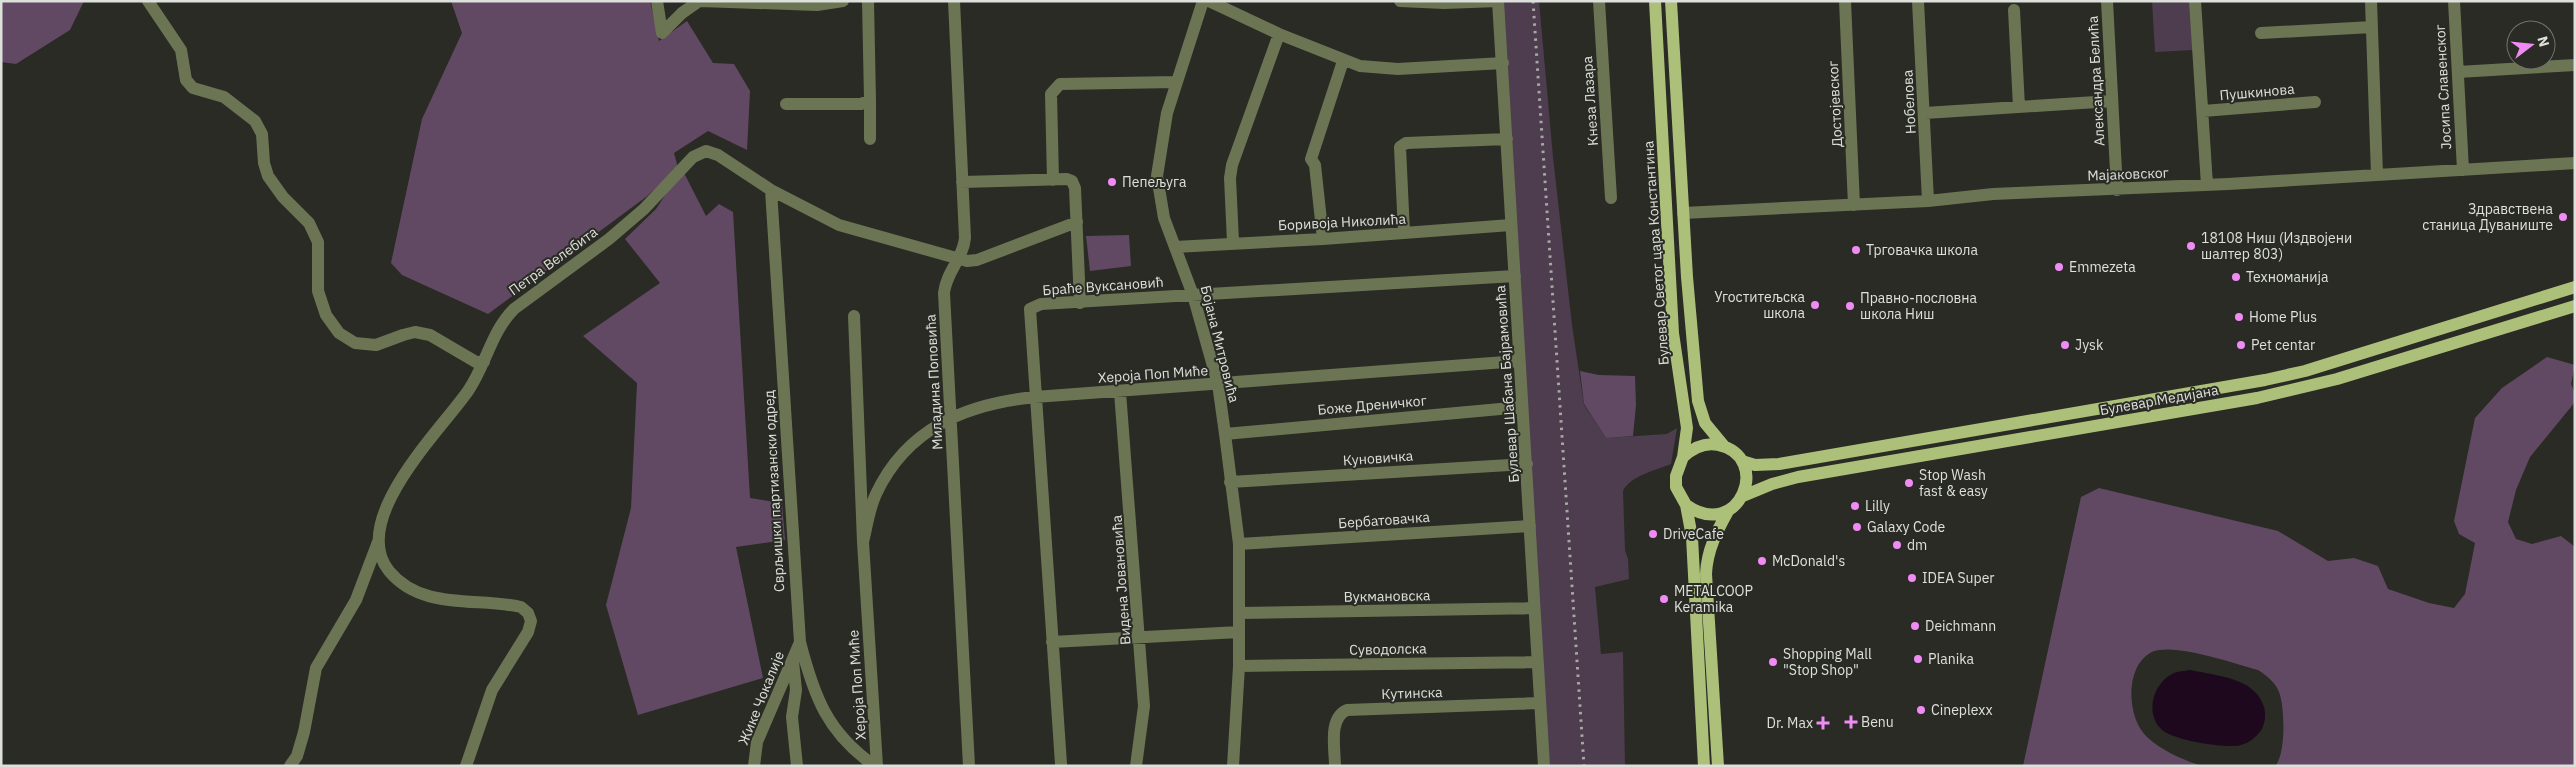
<svg xmlns="http://www.w3.org/2000/svg" width="2576" height="767" font-family="'IBM Plex Sans',sans-serif">
	<style>
		.green { fill: #4e3d4e }
		.forest { fill: #624963 }
		.water { fill: #1d081e }
		.lines { fill: none; stroke-linecap: round; stroke-linejoin: round }
		.minor { stroke: #6b7554; stroke-width: 12 }
		.major { stroke: #acc07a; stroke-width: 12 }
		.rail { stroke: #a6a8a3; stroke-width: 3; stroke-dasharray: 2.5 5; stroke-linecap: butt }
		.poi-dot { fill: #f08bf5; stroke: #292b24; stroke-width: 2 }
		.labels { text-anchor: middle; stroke-width: 4; stroke-linejoin: round; paint-order: stroke }
		.street-label { font-size: 14px; fill: #dee0db; stroke: #292b24 }
		.poi-label { font-size: 14px; fill: #dee0db; stroke: #292b24; text-anchor: start }
	</style>
	<rect width="100%" height="100%" fill="#292b24"/>
	<path class="green" d="M1499,1H1539L1553,157L1572,325L1584,405L1606,438L1667,434L1677,428L1671,464C1656,470 1630,476 1623,491L1625,550L1628,559L1629,579L1595,587L1601,654L1623,652L1625,766H1545Z
		M2152,1H2191L2194,50L2155,52Z"/>
	<path class="forest" d="M1,1H84L70,30L16,64L1,62Z
		M451,1H650L659,41L687,21L713,63L734,64L750,91L747,150L708,131L674,153L678,168L646,197L488,314L402,275L391,263L422,119L462,33Z
		M682,169L706,216L719,204L733,212L750,498L782,503L785,540L736,547L763,678L638,715L606,605L631,508L637,383L583,336L660,283L625,239L656,209Z
		M1129,235L1131,266L1090,271L1086,236Z
		M2547,357L2575,365L2571,384L2575,393V402L2530,457L2516,490L2508,522L2516,539L2532,544L2561,536L2575,547V766H2275C2286,755 2285,707 2279,692C2276,683 2266,675 2258,670C2234,664 2171,641 2150,653C2124,668 2127,720 2148,738C2163,751 2183,760 2202,766H2023L2081,497L2099,488L2278,531L2328,561L2354,558L2378,566L2388,589L2429,603L2454,608L2465,594L2475,543L2459,534L2454,521L2475,418L2502,388Z
		M1580,371L1599,375L1635,376L1636,405L1633,436L1606,438L1584,404Z"/>
	<path class="water" d="M2190,670C2216,676 2255,677 2264,707C2266,714 2265,723 2262,729C2256,738 2246,746 2234,746C2219,747 2172,740 2161,729C2145,713 2153,684 2172,674C2177,671 2185,671 2190,670Z"/>
	<g class="lines">
		<path class="minor" d="M148,1L181,50L186,80L193,88L224,97L255,121L262,134L264,163L268,176L283,197L309,223L318,242V291L326,315L339,333L355,343L376,345L403,335L415,332L430,335L476,362H484
			M657,1L662,33L682,13L699,1
			M701,1L817,5L843,1
			M954,1L965,238C963,259 946,272 944,293L969,766
			M1203,1L1167,113L1157,176L1164,218L1193,295L1218,384L1225,434L1239,544V666L1233,766
			M1209,1L1279,34L1360,66L1398,69L1503,63
			M1400,1L1444,3L1498,1L1544,766
			M1599,1L1611,198
			M1845,1L1854,205
			M1918,1L1928,201
			M2107,1L2117,190
			M2195,1L2207,185
			M2371,1L2377,175
			M2454,1L2463,170
			M2014,10L2019,107
			M2261,33L2372,27
			M2458,72L2575,65
			M870,100V139
			M786,104H861L870,100L868,1
			M2203,111L2315,102
			M1925,113L2112,101
			M1053,180L1051,94L1060,84L1175,82
			M962,182L1067,179L1072,181L1075,188L1080,303
			M771,190L800,642C814,696 827,733 875,766
			M1683,213L1928,201L1993,194L2228,184L2575,163
			M1404,233L1400,147L1406,143L1507,139
			M1323,239L1315,165L1311,159L1343,61
			M1233,242L1230,178L1232,165L1279,34
			M1175,247L1323,239L1511,225
			M854,316L863,542L877,766
			M1120,392L1144,706L1136,766
			M1225,434L1522,407
			M1230,482L1527,464
			M863,542C867,526 869,509 876,494C907,428 966,404 1035,397L1519,361
			M1239,544L1530,526
			M1240,613L1534,608
			M1052,642L1239,632
			M793,661L796,690L792,717L797,766
			M1239,666L1537,662
			M1061,764L1030,309L1041,304L1515,276
			M290,766L297,756L304,732L316,668L356,600L378,542
			M466,766L492,690L528,632L531,621L528,613L521,607C477,597 422,611 389,571C348,520 440,431 468,391C486,365 491,332 514,309L609,239L644,209L693,157L706,151L718,155L771,190L839,225L967,261L977,260L1077,222
			M754,766L757,742L800,642
			M1335,766C1335,749 1328,718 1347,710L1540,703"/>
		<path class="major" d="M1655,1L1673,333L1687,428L1683,457L1676,476V487L1686,505L1692,537L1704,766
			M1671,1L1687,277L1698,401L1705,423L1724,446
			M1683,457C1693,448 1704,442 1718,445C1773,456 1740,543 1686,505
			M1742,461L1755,465L1779,464L2265,380L2305,371L2575,287
			M1743,496L1772,484L1798,477L2257,398L2337,379L2575,306
			M1718,766L1706,574C1707,550 1717,531 1728,511"/>
		<path class="rail" d="M1533,1L1584,766"/>
	</g>
	<g class="poi-dot">
		<circle cx="1112" cy="182" r="5"/>
		<circle cx="2563" cy="217" r="5"/>
		<circle cx="2191" cy="246" r="5"/>
		<circle cx="1856" cy="250" r="5"/>
		<circle cx="2059" cy="267" r="5"/>
		<circle cx="2236" cy="277" r="5"/>
		<circle cx="1815" cy="305" r="5"/>
		<circle cx="1850" cy="306" r="5"/>
		<circle cx="2239" cy="317" r="5"/>
		<circle cx="2065" cy="345" r="5"/>
		<circle cx="2241" cy="345" r="5"/>
		<circle cx="1909" cy="483" r="5"/>
		<circle cx="1855" cy="506" r="5"/>
		<circle cx="1857" cy="527" r="5"/>
		<circle cx="1653" cy="534" r="5"/>
		<circle cx="1897" cy="545" r="5"/>
		<circle cx="1762" cy="561" r="5"/>
		<circle cx="1912" cy="578" r="5"/>
		<circle cx="1664" cy="599" r="5"/>
		<circle cx="1915" cy="626" r="5"/>
		<circle cx="1918" cy="659" r="5"/>
		<circle cx="1773" cy="662" r="5"/>
		<circle cx="1921" cy="710" r="5"/>
		<path d="M1848.5 714.5h5v5h5v5h-5v5h-5v-5h-5v-5h5z"/>
		<path d="M1820.5 715.5h5v5h5v5h-5v5h-5v-5h-5v-5h5z"/>
	</g>
	<g class="labels">
		<g class="street-label">
			<text transform="translate(2096 81) rotate(-93)" y="5">Александра Белића</text>
			<text transform="translate(2443 87) rotate(-93)" y="5">Јосипа Славенског</text>
			<text transform="translate(2257 92) rotate(-5)" y="5">Пушкинова</text>
			<text transform="translate(1590 101) rotate(-94)" y="5">Кнеза Лазара</text>
			<text transform="translate(1909 102) rotate(-93)" y="5">Нобелова</text>
			<text transform="translate(1835 104) rotate(-93)" y="5">Достојевског</text>
			<text transform="translate(2128 174) rotate(-2)" y="5">Мајаковског</text>
			<text transform="translate(1342 222) rotate(-3)" y="5">Боривоја Николића</text>
			<text transform="translate(1656 253) rotate(-94)" y="5">Булевар Светог цара Константина</text>
			<text transform="translate(553 261) rotate(-36)" y="5">Петра Велебита</text>
			<text transform="translate(1103 286) rotate(-4)" y="5">Браће Вуксановић</text>
			<text transform="translate(1220 344) rotate(76)" y="5">Бојана Митровића</text>
			<text transform="translate(1153 374) rotate(-4)" y="5">Хероја Поп Миће</text>
			<text transform="translate(934 382) rotate(-93)" y="5">Миладина Поповића</text>
			<text transform="translate(1507 384) rotate(-94)" y="5">Булевар Шабана Бајрамовића</text>
			<text transform="translate(2159 400) rotate(-10)" y="5">Булевар Медијана</text>
			<text transform="translate(1372 405) rotate(-5)" y="5">Боже Дреничког</text>
			<text transform="translate(1378 458) rotate(-4)" y="5">Куновичка</text>
			<text transform="translate(774 491) rotate(-93)" y="5">Сврљишки партизански одред</text>
			<text transform="translate(1384 520) rotate(-4)" y="5">Бербатовачка</text>
			<text transform="translate(1121 580) rotate(-94)" y="5">Видена Јовановића</text>
			<text transform="translate(1387 596) rotate(-1)" y="5">Вукмановска</text>
			<text transform="translate(1388 649) rotate(-1)" y="5">Суводолска</text>
			<text transform="translate(857 685) rotate(-94)" y="5">Хероја Поп Миће</text>
			<text transform="translate(1412 693) rotate(-2)" y="5">Кутинска</text>
			<text transform="translate(761 698) rotate(-68)" y="5">Жике Чокалије</text>
		</g>
		<g class="poi-label">
			<text x="1122" y="187">Пепељуга</text>
			<text x="2553" y="214" text-anchor="end">Здравствена<tspan x="2553" dy="16">станица Дуваниште</tspan></text>
			<text x="2201" y="243">18108 Ниш (Издвојени<tspan x="2201" dy="16">шалтер 803)</tspan></text>
			<text x="1866" y="255">Трговачка школа</text>
			<text x="2069" y="272">Emmezeta</text>
			<text x="2246" y="282">Техноманија</text>
			<text x="1805" y="302" text-anchor="end">Угоститељска<tspan x="1805" dy="16">школа</tspan></text>
			<text x="1860" y="303">Правно-пословна<tspan x="1860" dy="16">школа Ниш</tspan></text>
			<text x="2249" y="322">Home Plus</text>
			<text x="2075" y="350">Jysk</text>
			<text x="2251" y="350">Pet centar</text>
			<text x="1919" y="480">Stop Wash<tspan x="1919" dy="16">fast &amp; easy</tspan></text>
			<text x="1865" y="511">Lilly</text>
			<text x="1867" y="532">Galaxy Code</text>
			<text x="1663" y="539">DriveCafe</text>
			<text x="1907" y="550">dm</text>
			<text x="1772" y="566">McDonald's</text>
			<text x="1922" y="583">IDEA Super</text>
			<text x="1674" y="596">METALCOOP<tspan x="1674" dy="16">Keramika</tspan></text>
			<text x="1925" y="631">Deichmann</text>
			<text x="1783" y="659">Shopping Mall<tspan x="1783" dy="16">"Stop Shop"</tspan></text>
			<text x="1928" y="664">Planika</text>
			<text x="1931" y="715">Cineplexx</text>
			<text x="1861" y="727">Benu</text>
			<text x="1813" y="728" text-anchor="end">Dr. Max</text>
		</g>
	</g>
	<rect width="2576" height="767" fill="none" stroke="#dee0db" stroke-width="5"/>
	<g transform="translate(2531 45) rotate(74)"><circle r="24" fill="#292b24" stroke="#71736d"/>
	<path d="M0-4L9 19L0 12L-9 19Z" fill="#f08bf5"/>
	<text y="-8" font-size="14" font-weight="bold" text-anchor="middle" fill="#dee0db">N</text>
	</g>
</svg>
